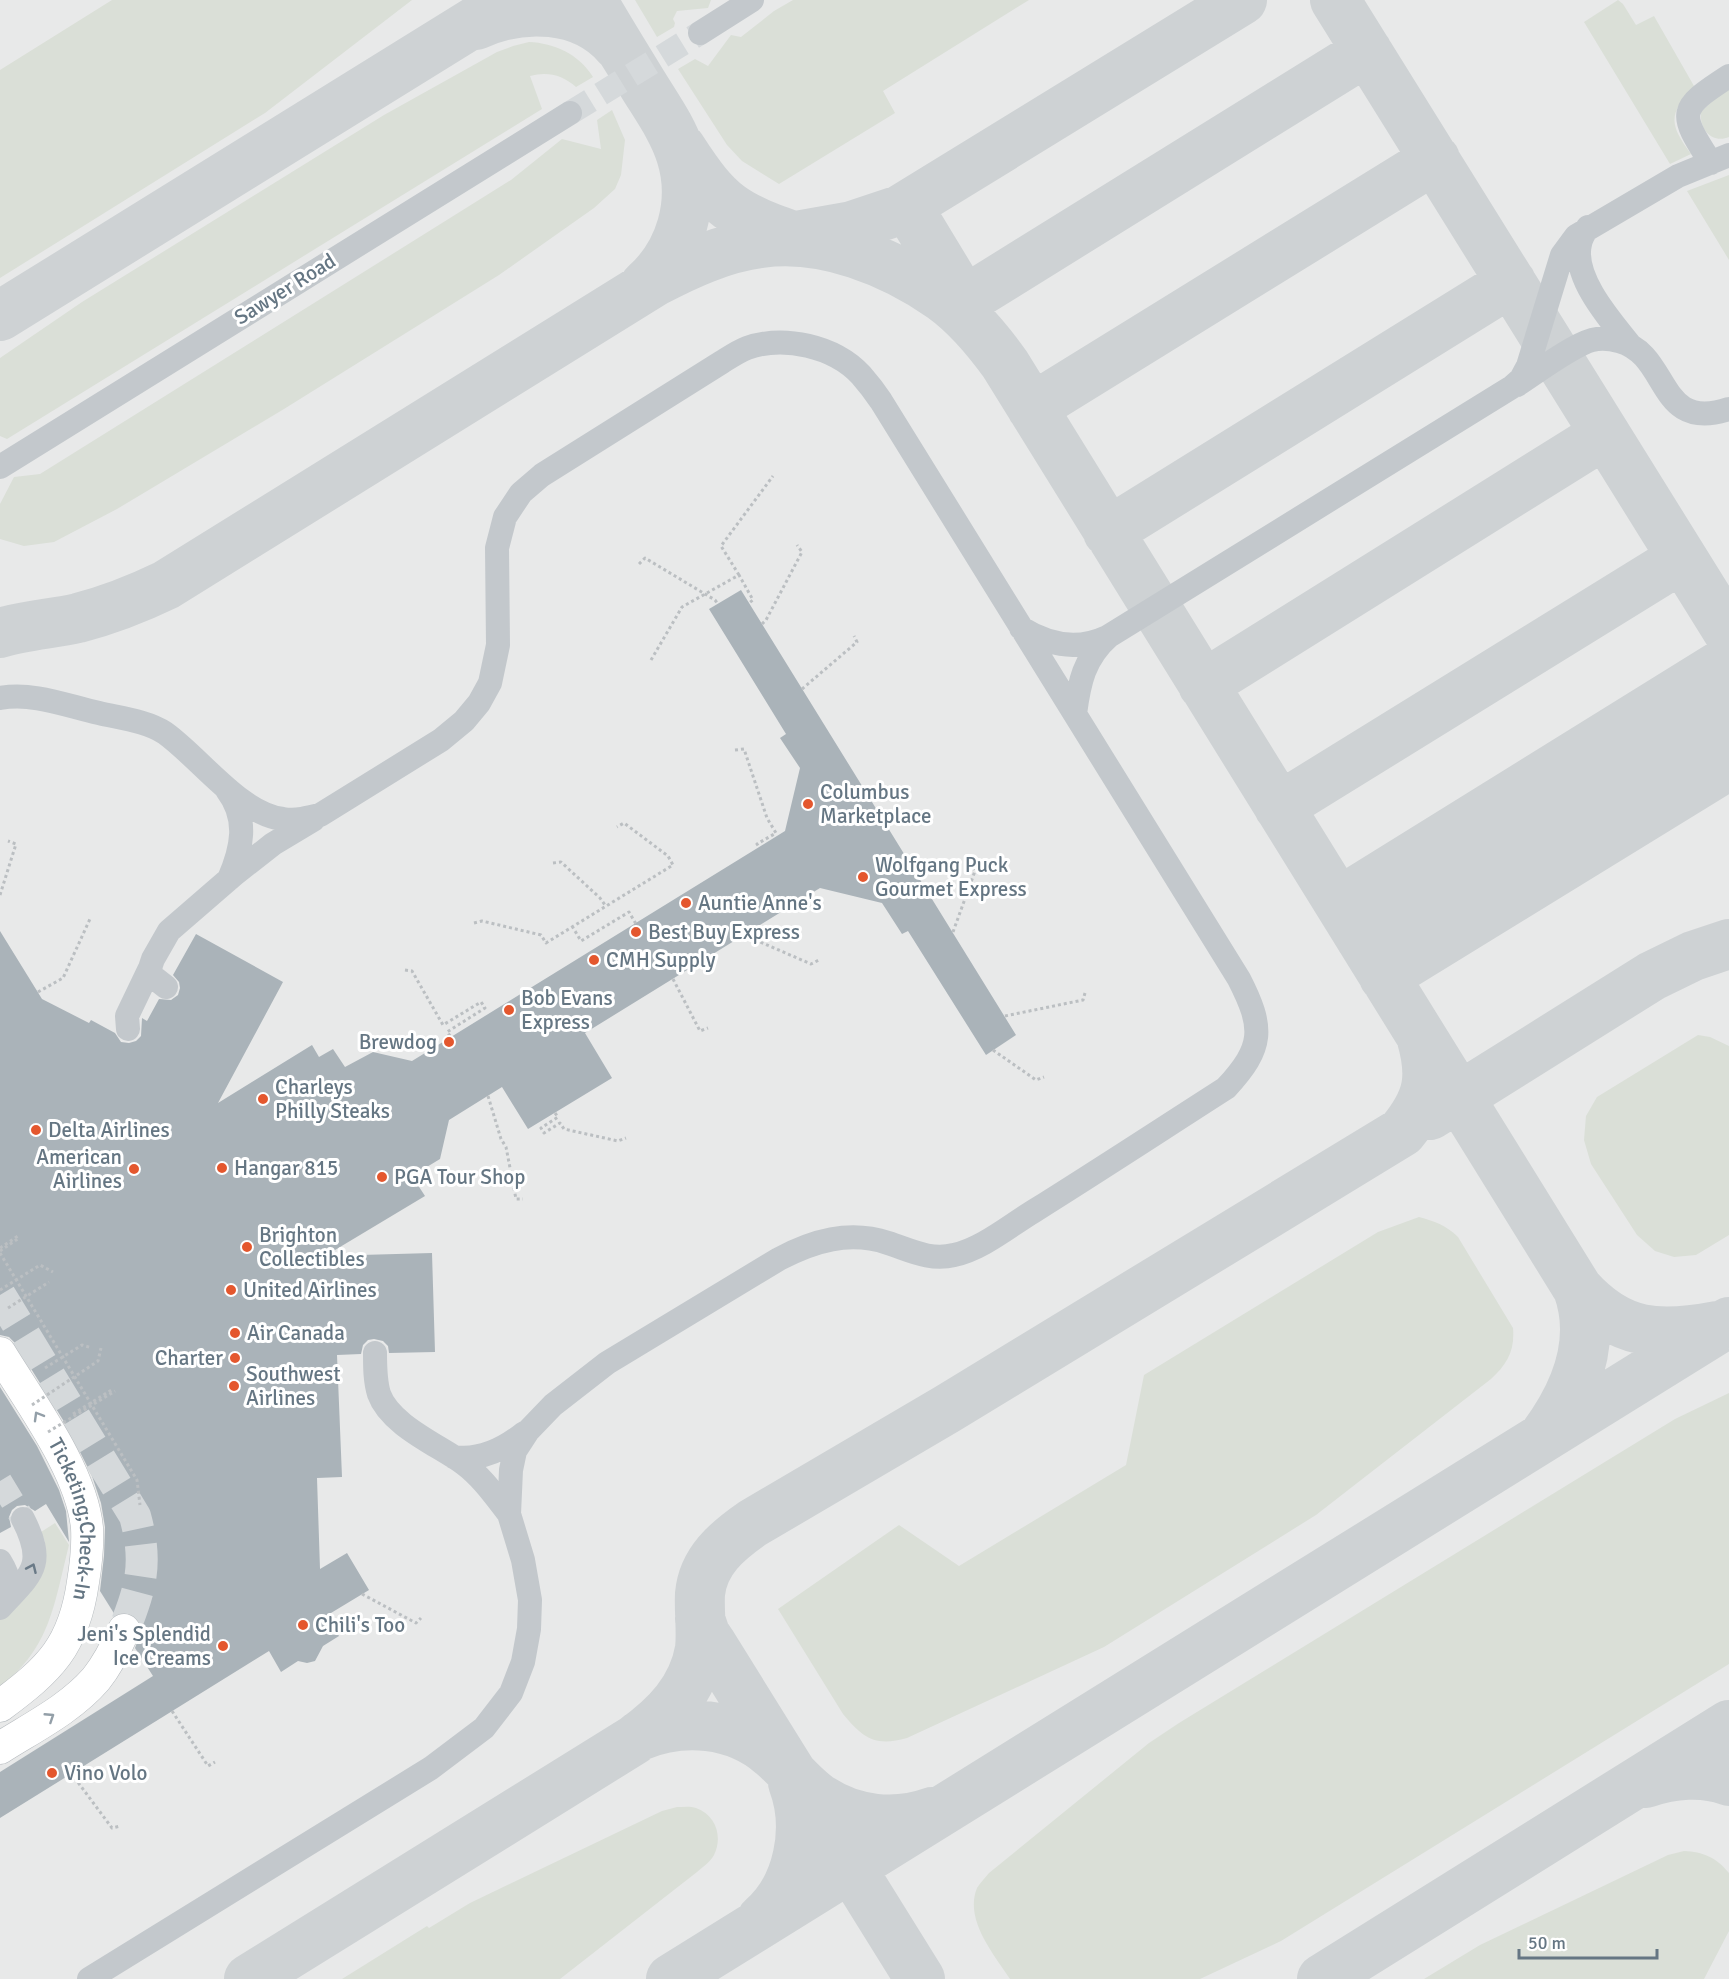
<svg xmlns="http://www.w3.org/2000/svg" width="1729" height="1979" font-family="Signika,sans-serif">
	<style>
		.built { fill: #e8e9e9 }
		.green { fill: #dadfd7 }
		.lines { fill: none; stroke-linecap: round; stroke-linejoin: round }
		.taxiway { stroke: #ced2d4; stroke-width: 50 }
		.building { fill: #aab3b9 }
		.minor-tunnel { stroke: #d5d9db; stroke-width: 24; stroke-dasharray: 24 12; stroke-linecap: butt }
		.major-tunnel { stroke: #d5d9db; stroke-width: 32; stroke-dasharray: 32 16; stroke-linecap: butt }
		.major-casing { stroke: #b5babe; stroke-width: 33 }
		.path { stroke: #bbbfc2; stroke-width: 3; stroke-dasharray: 3 3; stroke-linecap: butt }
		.minor { stroke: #c3c8cc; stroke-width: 24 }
		.major { stroke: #fff; stroke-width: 32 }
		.path-bridge { stroke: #bbbfc2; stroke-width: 3; stroke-dasharray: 3 3; stroke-linecap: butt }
		.oneway { stroke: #939fa8 }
		.oneway2 { stroke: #6a7a87 }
		.poi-dot { fill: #e4572e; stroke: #fff; stroke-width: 2 }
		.labels { text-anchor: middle; stroke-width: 6; stroke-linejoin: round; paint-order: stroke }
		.street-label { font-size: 21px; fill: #657683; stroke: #fff }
		.poi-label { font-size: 21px; fill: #657683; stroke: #fff; text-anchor: start }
	</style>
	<rect width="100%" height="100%" fill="#fafaf8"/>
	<path class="built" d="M0,0H1729V1979H0Z"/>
	<path class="green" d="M112,0H412L265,113L0,278V70Z
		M635,0H711L708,8L677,11L673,19L675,23L674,27L657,37Z
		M793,0H1029L883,91L895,113L779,184L742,161L727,145L678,69L695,59L708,66L731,35L741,37L774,11Z
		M1618,0L1623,4L1636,25L1654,16L1694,86C1669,114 1668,123 1691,154L1670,164L1584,22Z
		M529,42C554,43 579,54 593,77L576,87C563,75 547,71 530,76L542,109L7,439L0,436V358L82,302L384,115L497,52L513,46Z
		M1729,85V137C1712,144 1699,129 1701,112Z
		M612,110L625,140L621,175L615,189L594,208L499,275L284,409L117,509L54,542L24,546L0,539V504L14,477L40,474L511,180L562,139L601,149L597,120Z
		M1729,175V260L1687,191Z
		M1698,1035L1710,1037L1729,1046V1235L1696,1255L1674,1257L1655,1251L1637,1235L1591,1164L1584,1140L1586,1116L1597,1097Z
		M1419,1217C1434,1221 1446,1225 1458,1237L1513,1328C1515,1351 1507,1364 1491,1379L1316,1515L1104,1647L907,1738C875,1747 863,1738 843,1714L778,1609L899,1525L959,1566L1126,1465L1144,1375L1378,1232Z
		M1729,1393V1664L1281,1941L1200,1979H1010C994,1954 964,1920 977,1888C980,1883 985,1878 989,1873L1149,1743L1179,1723L1675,1419Z
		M55,1523L69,1545C54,1604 51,1647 0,1687V1618L45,1563V1542L41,1532Z
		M677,1807C683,1807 691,1806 696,1808C716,1815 723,1837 714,1855C711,1861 703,1867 697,1872L560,1979H342L427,1926L429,1928L470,1903L662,1811Z
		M1684,1851C1703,1852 1716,1857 1729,1873V1931L1704,1979H1424L1480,1945L1668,1855Z"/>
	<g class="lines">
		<path class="taxiway" d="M592,0C608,28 625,55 642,83C656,106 673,129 681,155C696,202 681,253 645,285
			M1335,0L1729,633
			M476,25C522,4 583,5 618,46
			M681,148C719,207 733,215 799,238
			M907,206L970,310
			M801,235L852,226L900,210L1242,0
			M964,301L1367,51
			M0,316L510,0
			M1032,408L1435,159
			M1108,532L1511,282
			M0,633C25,625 52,624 78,618C109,610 137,599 166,585L654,282C688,264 723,248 761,243C823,234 892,262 942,297C967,315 987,339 1005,364L1578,1289C1597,1342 1575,1394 1543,1437
			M1203,685L1605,434
			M1279,807L1682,558
			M1339,902L1729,660
			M1361,939L1729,713
			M1384,977L1729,765
			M1430,1115L1652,976L1693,956L1729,944
			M1578,1289C1620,1336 1660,1337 1717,1326
			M700,1619L705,1634L711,1643L920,1979
			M639,1736C683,1718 735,1722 772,1754C789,1768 803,1788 822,1800C854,1821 896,1825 932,1812
			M1646,1783C1672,1774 1703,1771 1729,1781
			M762,1919C799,1887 810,1828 793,1783
			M249,1979L634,1740C666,1717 693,1690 700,1649C702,1631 699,1612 700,1594C703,1561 727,1541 753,1523L947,1409L1402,1132C1429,1099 1433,1077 1421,1036
			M671,1979L1729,1322
			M1322,1979L1729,1725"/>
	</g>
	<path class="building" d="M741,590L1016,1035L986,1055L908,931L902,934L882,903L820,888L585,1033L612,1078L528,1129L502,1087L449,1120L440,1159L412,1176L425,1196L325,1256L432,1253L435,1352L389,1353L388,1346L383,1341L374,1339L368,1340L363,1345L361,1354L337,1355L342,1477L317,1478L320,1569L347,1553L369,1590L326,1616L339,1636L323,1646L315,1661L307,1663L298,1661L281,1672L269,1651L0,1818V1772L153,1676L135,1648L142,1629L139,1620L131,1613L123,1612L115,1615L100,1591L104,1556L105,1527L101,1503L92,1476L68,1428L15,1343L9,1337L0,1335V931L42,999L89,1023L91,1020L115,1033L121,1042L129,1043L136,1041L141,1036L142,1018L147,1021L159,999L171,1000L178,995L180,988L179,982L173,975L196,934L283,982L218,1103L312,1045L319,1057L333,1049L345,1067L373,1052L412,1061L785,831L800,768L780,738L786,734L709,609Z
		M0,1387L37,1446L59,1490L66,1511L69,1542L46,1504L35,1511L25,1505L17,1506L12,1510L9,1517L11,1527L0,1533Z"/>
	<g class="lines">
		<path class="minor-tunnel" d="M570,113L700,33
			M0,1481L23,1519"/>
		<path class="major-tunnel" d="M0,1295L135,1516C148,1563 141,1587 124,1630"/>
		<defs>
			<g id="major">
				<path id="s1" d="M0,1353C29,1401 82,1471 87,1528C88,1546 86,1564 83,1582C74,1646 50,1669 0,1706"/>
				<path d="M0,1748C33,1727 70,1709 96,1679C108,1664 116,1648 124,1630"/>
			</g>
		</defs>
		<use href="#major" class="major-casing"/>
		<path class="path" d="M739,575L721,546L773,476
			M762,624L766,620L802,552L797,545
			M651,660L682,607L739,575L753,600L749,603
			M802,689L857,642L854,636
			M735,750L744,749L767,818L776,833L757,844L759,847
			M553,863L561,862L600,898L605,905
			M0,895L16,844L8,841
			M474,923L482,921L541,935L546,943L673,865L668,856L624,823L617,827
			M572,926L581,941L629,912L636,924
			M953,932L975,871L972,863
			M744,935L811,964L819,960
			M405,970L412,971L443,1025L481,1002L485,1008L447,1032L451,1037
			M673,979L700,1031L708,1028
			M38,992L63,978L90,919
			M1005,1016L1083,1000L1085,993
			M993,1050L1036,1080L1044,1077
			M488,1096L501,1139L506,1147L516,1199H523
			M555,1113L558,1117L541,1128L544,1133L560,1123L564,1129L618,1141L626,1138
			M0,1248L18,1236
			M0,1251L19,1238
			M0,1253L137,1480L140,1505
			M8,1308L49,1282
			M45,1368L82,1345L92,1348
			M73,1414L113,1389
			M362,1594L416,1623L421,1618
			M172,1711L208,1766L215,1762
			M71,1773L112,1828L120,1826"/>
		<path class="minor" d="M700,33L752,0
			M1711,163C1678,112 1678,109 1729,76
			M1588,227C1584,233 1581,238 1580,244C1572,278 1612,322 1631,346
			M1517,385C1536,373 1571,346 1592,340C1601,338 1611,339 1619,341C1671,355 1656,433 1729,409
			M0,467L570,113
			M1021,628C1048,645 1077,651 1107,637
			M0,698C34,692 67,706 99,713C120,718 147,721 165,733C200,758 240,814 283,819C296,821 308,818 320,815L441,740L464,721L479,703L490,683L498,645L497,548L505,517L521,493L542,475L722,362C730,357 739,351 747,348C784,335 834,346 861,375C868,383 875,392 881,401L1239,979C1264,1028 1264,1047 1226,1088C1162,1129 1098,1171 1034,1211C1009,1226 982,1249 954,1255C930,1261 910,1250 888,1243C849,1230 813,1241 779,1259L607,1363L553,1405L528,1431L515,1451L511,1470L509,1514L523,1560L530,1600L529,1629L523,1662L511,1693L484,1728L431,1768L89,1979
			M1075,714C1079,683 1084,658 1109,636L1512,387L1521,379L1528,366L1562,255L1576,236L1678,176L1729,155
			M227,790C249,819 242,849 229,879
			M166,987L152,976L150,968L153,959L169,931L236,873L273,844L313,820
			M128,1029L127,1016L150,968
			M375,1353C375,1367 375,1381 379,1394C390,1425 438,1445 463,1463C482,1477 495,1496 509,1514
			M454,1457C481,1461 504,1449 524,1433
			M0,1561C10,1577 12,1588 1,1604
			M0,1608C31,1574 47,1566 23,1519"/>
		<use href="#major" class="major"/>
		<path class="path-bridge" d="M639,564L645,558L715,600L718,604
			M0,1290L40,1265L53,1272
			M32,1405L98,1361L101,1348
			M48,1432L115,1391"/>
	</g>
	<defs><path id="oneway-chevron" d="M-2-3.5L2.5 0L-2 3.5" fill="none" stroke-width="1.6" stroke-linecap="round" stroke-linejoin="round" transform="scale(1.5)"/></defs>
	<g class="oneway">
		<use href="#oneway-chevron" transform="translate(38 1416) rotate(-120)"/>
		<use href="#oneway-chevron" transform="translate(50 1717) rotate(-33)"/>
	</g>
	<use class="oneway2" href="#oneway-chevron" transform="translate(32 1568) rotate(-66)"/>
	<g class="poi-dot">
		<circle cx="808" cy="804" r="6"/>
		<circle cx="863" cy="877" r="6"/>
		<circle cx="686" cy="903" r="6"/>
		<circle cx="636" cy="932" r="6"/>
		<circle cx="594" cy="960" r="6"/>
		<circle cx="509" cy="1010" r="6"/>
		<circle cx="449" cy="1042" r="6"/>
		<circle cx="263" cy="1099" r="6"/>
		<circle cx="36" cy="1130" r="6"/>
		<circle cx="222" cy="1168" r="6"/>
		<circle cx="134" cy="1169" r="6"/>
		<circle cx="382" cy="1177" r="6"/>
		<circle cx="247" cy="1247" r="6"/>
		<circle cx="231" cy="1290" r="6"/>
		<circle cx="235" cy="1333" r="6"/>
		<circle cx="235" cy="1358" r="6"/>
		<circle cx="234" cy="1386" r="6"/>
		<circle cx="303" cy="1625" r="6"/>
		<circle cx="223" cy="1646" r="6"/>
		<circle cx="52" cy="1773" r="6"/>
	</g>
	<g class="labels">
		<g class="street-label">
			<text transform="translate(285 289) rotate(-32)" y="7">Sawyer Road</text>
			<text dy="7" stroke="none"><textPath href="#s1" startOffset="186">Ticketing;Check-In</textPath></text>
		</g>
		<g class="poi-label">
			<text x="820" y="799">Columbus<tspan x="820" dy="24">Marketplace</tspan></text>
			<text x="875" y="872">Wolfgang Puck<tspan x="875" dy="24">Gourmet Express</tspan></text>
			<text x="698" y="910">Auntie Anne's</text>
			<text x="648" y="939">Best Buy Express</text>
			<text x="606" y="967">CMH Supply</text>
			<text x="521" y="1005">Bob Evans<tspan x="521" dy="24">Express</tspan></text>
			<text x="437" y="1049" text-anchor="end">Brewdog</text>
			<text x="275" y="1094">Charleys<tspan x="275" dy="24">Philly Steaks</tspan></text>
			<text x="48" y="1137">Delta Airlines</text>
			<text x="122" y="1164" text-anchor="end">American<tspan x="122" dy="24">Airlines</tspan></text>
			<text x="234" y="1175">Hangar 815</text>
			<text x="394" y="1184">PGA Tour Shop</text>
			<text x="259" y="1242">Brighton<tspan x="259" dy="24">Collectibles</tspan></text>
			<text x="243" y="1297">United Airlines</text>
			<text x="247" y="1340">Air Canada</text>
			<text x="223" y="1365" text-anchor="end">Charter</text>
			<text x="246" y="1381">Southwest<tspan x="246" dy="24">Airlines</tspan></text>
			<text x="315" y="1632">Chili's Too</text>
			<text x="211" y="1641" text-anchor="end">Jeni's Splendid<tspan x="211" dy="24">Ice Creams</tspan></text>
			<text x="64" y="1780">Vino Volo</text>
		</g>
	</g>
	<path d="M1519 1949v9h138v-9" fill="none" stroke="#657683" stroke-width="3"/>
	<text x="1528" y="1949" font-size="18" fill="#657683" stroke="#ffffff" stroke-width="4.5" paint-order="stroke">50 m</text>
</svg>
